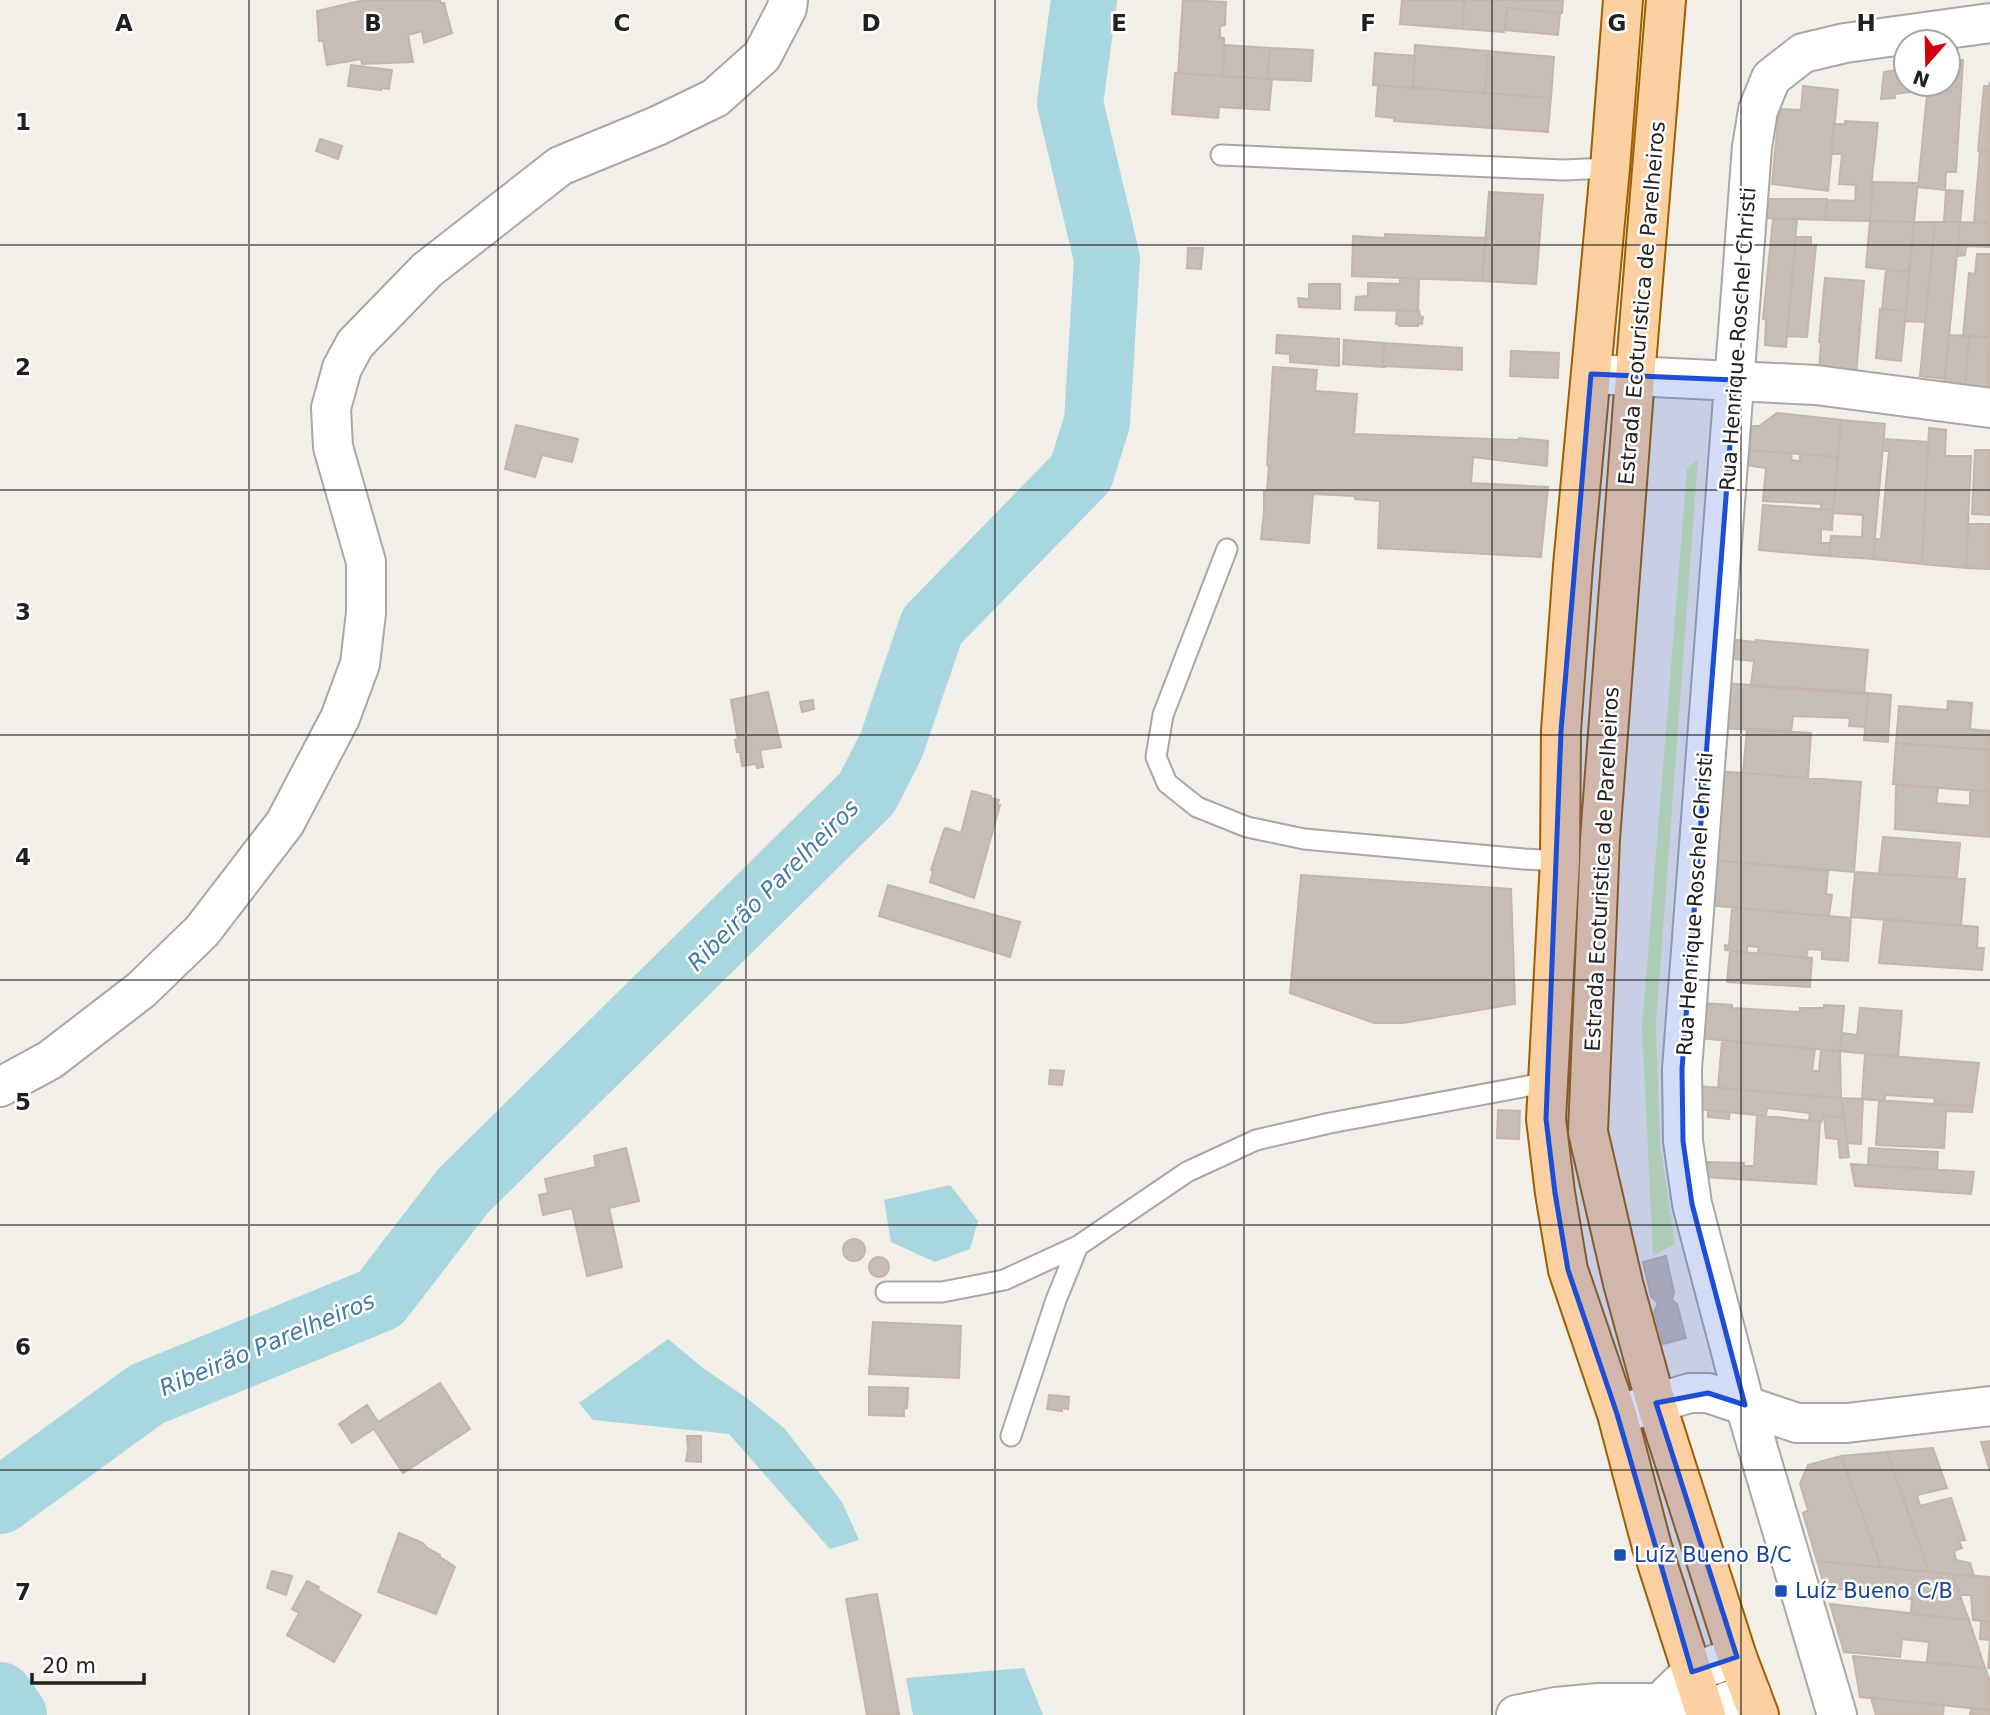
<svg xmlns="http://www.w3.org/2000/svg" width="1990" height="1715" font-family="'DejaVu Sans',sans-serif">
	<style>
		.grass { fill: #d0ecae }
		.water { fill: #a8d7e0 }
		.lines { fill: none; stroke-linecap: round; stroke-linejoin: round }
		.river { stroke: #a8d7e0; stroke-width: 66 }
		.building { fill: #c7bdb7; stroke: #c4b4aa; stroke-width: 2 }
		.lane-casing { stroke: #a8a8a8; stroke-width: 23 }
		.street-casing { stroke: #a8a8a8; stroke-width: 42 }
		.primary-casing { stroke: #9f6000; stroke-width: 42 }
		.lane { stroke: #fff; stroke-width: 19 }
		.street { stroke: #fff; stroke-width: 38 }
		.primary { stroke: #fdd0a1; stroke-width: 38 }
		.marked { fill: #1d4ed8; fill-opacity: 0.2; stroke: #1d4ed8; stroke-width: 5; stroke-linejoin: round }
		.grid { fill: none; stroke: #212121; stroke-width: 2; stroke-opacity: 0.55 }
		.transit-dot { fill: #1a4fb4; stroke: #fff; stroke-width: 2.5 }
		.labels { text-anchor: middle; stroke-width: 5; stroke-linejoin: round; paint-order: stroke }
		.street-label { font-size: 21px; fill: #212121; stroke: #fff }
		.transit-label { font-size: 21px; fill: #164399; stroke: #fff; text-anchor: start }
		.water-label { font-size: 23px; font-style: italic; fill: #447aa4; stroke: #fff }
		.grid-label { font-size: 23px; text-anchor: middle; font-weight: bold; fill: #212121; stroke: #fff; stroke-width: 5; stroke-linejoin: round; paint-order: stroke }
	</style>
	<rect width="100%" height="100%" fill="#f2eee8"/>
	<path class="grass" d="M1698,458L1656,1024L1660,1144L1675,1244L1653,1256L1642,1027L1687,469Z"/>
	<path class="water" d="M950,1185L978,1221L970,1249L935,1262L891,1242L884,1200Z
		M668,1339L703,1368L748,1399L784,1428L842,1502L859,1540L830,1549L729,1434L593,1420L579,1403Z
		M1024,1668L1043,1715H913L906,1678Z"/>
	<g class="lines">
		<path class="river" d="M0,1501L147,1394L380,1299L463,1191L867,793L891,746L932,626L1081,473L1097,422L1107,259L1070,103L1084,0
			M0,1695L14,1715"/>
	</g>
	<path class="building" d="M364,0H440L441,3H444L452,33L424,43L422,31L408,35L413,62L362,64L361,59L327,65L323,41H319L317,11Z
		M1183,0L1226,2L1225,25L1220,26V38H1224L1223,76L1178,73Z
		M1402,0H1464L1463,29L1400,24Z
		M1464,0H1563L1562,13L1507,8L1504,32L1463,29Z
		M1507,8L1560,13L1558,35L1505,30Z
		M1225,45L1270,48L1267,79L1223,76Z
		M1415,45L1488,51L1485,93L1413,88Z
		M1270,48L1313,50L1311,81L1267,79Z
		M1488,51L1554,57L1551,98L1485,93Z
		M1375,53L1415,56L1413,88L1373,85Z
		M1963,60L1956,172H1946L1945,190L1918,187L1928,84H1948V62Z
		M351,65L392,70L389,89L381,88V90L348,86Z
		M1906,68V84H1928L1927,90L1894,94L1895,98L1881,99L1884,72Z
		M1175,73L1272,79L1269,110L1219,107L1218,118L1172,114Z
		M1990,82V152L1978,151L1984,86H1989Z
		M1378,85L1551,98L1548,130V132L1394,121V118L1376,116Z
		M1803,86L1838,90L1828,191L1772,184L1779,109L1801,110Z
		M1845,121L1878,123L1871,188H1873L1870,221L1825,220L1827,200L1855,201L1856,185L1839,184L1842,154H1831L1834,124H1845Z
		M320,139L342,146L338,159L316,151Z
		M1980,151L1990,152V223L1974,222Z
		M1873,182L1918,183L1914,222L1870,221Z
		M1946,190L1963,191L1960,222H1944Z
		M1489,192L1543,195L1536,284L1482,281Z
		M1766,199H1827L1825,220L1764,218Z
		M1773,219H1797L1786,347L1765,345L1766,319H1763Z
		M1870,221L1914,222L1909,272L1866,267Z
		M1914,222H1935L1925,322L1905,321Z
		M1935,222H1960L1945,379L1920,376Z
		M1960,222L1990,223V247L1966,246L1965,255L1957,256Z
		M1385,234L1486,238L1482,281L1352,276L1353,236L1385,238Z
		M1796,237H1811V245H1816L1807,337L1787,336Z
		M1188,248H1203L1201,269L1187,268Z
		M1977,254H1990V337L1963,336L1969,273L1975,274Z
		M1886,270L1909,272L1906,311L1882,309Z
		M1400,278L1419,279L1418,311L1355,310L1356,297L1368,296V283L1400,284Z
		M1825,278L1864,281L1856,375L1819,371L1821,343L1819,342Z
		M1309,284H1340V309L1299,307L1298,298L1309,299Z
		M1880,309L1906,311L1901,361L1876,358Z
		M1397,310L1419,311L1420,316L1423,317L1422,324L1419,323L1418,326H1399L1400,324H1396Z
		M1277,335L1339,339V366L1290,362V354L1276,353Z
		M1949,335L1969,336L1965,386L1944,384Z
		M1969,336L1990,337L1989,392L1965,389Z
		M1344,340L1384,343L1383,366L1384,367L1343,364Z
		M1384,343L1462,348V370L1383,366Z
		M1511,351L1559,353L1558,378L1510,376Z
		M1273,367L1317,370L1315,391L1357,394L1354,434L1518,440L1519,438L1548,441L1547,466L1473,457L1471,483L1548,487L1541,557L1378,548L1380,501L1355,499V496L1313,494L1309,543L1261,539L1264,512V492L1267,491L1269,466L1267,465Z
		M1777,413L1841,420L1838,457L1747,450L1751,426H1759Z
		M1841,420L1885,424L1873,559L1829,556L1831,536L1862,537L1863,515L1833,513Z
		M516,425L578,439L572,462L542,455L535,477L505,469Z
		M1929,428L1946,430L1945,456H1971L1966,568L1922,564Z
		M1884,439L1928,442L1922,564L1873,559L1875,539H1881L1889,451H1883Z
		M1747,450L1792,453L1791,460L1800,461V454L1838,457L1833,510L1821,509V504L1763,501L1766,468L1745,465Z
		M1975,450H1990V515L1972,514Z
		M1763,505L1833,510L1832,530L1821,529V543H1831L1829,556L1759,550Z
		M1968,524H1990V569L1966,568Z
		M1726,639L1756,642V640L1868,650L1864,694L1751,686L1754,661L1725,658Z
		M1723,683L1868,693L1865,727L1849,726L1850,718L1793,716L1791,732L1720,728Z
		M768,692L781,747L760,750L763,767L757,768L756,764L742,766L740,752H737L735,740H738L731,700Z
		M1868,693L1891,695L1888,742L1864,740Z
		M813,700L814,709L802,712L800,702Z
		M1948,701L1972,703L1970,729L1990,731V750L1896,743L1899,706L1947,710Z
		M1747,729L1811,733L1808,778L1743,773Z
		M1896,743L1990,750V792L1893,784Z
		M1716,771L1861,782L1854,872L1711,860Z
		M1896,785L1938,788L1936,803L1970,806V791L1990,792V837L1895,829Z
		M972,791L991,796V798L999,800L997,805H1000L974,898L930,882L933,871L931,870L944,830L946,828L961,833Z
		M1883,837L1960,843L1957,878L1879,874Z
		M1711,860L1828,871L1826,894L1832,895L1829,916L1708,905Z
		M1855,872L1965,879L1961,926L1851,917Z
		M1301,875L1511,889L1515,1004L1403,1023H1374L1290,993Z
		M888,885L1020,922L1010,957L879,916Z
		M1732,908L1851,918L1848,961L1822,959V950L1808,949L1806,958L1758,953L1759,947L1747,946V953L1725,950V945L1729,946Z
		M1884,919L1978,927L1977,948H1984L1982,970L1879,963Z
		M1730,951L1812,958L1810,987L1727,982Z
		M1701,1003L1732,1005V1008L1800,1012V1008H1824V1005L1844,1006L1840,1051L1699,1038Z
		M1860,1008L1902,1011L1898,1057L1840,1051L1842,1033L1857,1035Z
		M1722,1041L1815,1049L1812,1071H1819L1821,1050L1840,1051L1841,1098L1718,1088Z
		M1865,1054L1979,1063L1973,1106L1934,1104L1935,1098L1885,1095V1101L1862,1099Z
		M1050,1070L1064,1071L1062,1085L1049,1084Z
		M1698,1086L1841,1098L1844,1118L1824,1115L1820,1124V1122L1809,1120L1810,1113L1767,1108L1766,1116L1697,1109Z
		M1841,1098L1863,1099L1861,1144L1847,1143Z
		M1879,1100L1934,1104L1973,1106L1972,1112L1946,1111L1944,1148L1876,1145Z
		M1498,1110L1520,1111L1519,1139L1497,1138Z
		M1708,1110L1730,1112L1729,1119L1708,1117Z
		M1757,1115L1820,1122L1816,1184L1703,1177L1704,1162L1744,1163V1166H1754Z
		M1824,1115L1844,1118L1849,1157L1840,1158L1838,1139L1826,1138Z
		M626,1148L639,1201L609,1208L622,1267L587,1276L572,1208L543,1215L539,1195L548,1193L545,1179L596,1167L594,1156Z
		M1869,1148L1938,1152L1937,1169L1868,1166Z
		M1851,1164L1974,1172L1971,1194L1855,1186Z
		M843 1250a11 11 0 1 1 22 0a11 11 0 1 1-22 0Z
		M1666,1256L1674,1292L1672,1300L1677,1304L1686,1338L1663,1344L1654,1312L1658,1303L1651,1296L1643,1262Z
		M869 1267a10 10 0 1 1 20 0a10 10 0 1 1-20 0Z
		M873,1322L961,1326L959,1378L869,1374Z
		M440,1383L470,1429L403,1473L374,1429L352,1443L339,1424L367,1405L378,1422Z
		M869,1387L908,1388L907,1408L904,1409V1416L869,1415Z
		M1049,1395L1069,1397L1068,1409L1062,1408V1411L1047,1409Z
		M687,1436H701V1462L686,1461L688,1449Z
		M1990,1441V1471L1981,1442Z
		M1933,1448L1947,1488L1917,1495L1920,1506L1951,1498L1965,1540L1959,1541L1962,1548L1954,1551L1956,1560L1970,1563L1974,1576L1929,1572L1887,1452Z
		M1887,1452L1920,1546L1929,1572L1881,1567L1841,1456Z
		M1841,1456L1875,1549L1881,1567L1817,1561L1803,1513L1808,1510L1800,1484L1808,1465Z
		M399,1533L423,1543L427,1548L440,1555V1557L455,1567L436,1614L378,1592Z
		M1817,1561L1952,1574L1969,1620L1911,1614L1912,1599L1864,1596V1591L1825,1588Z
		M272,1571L292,1576L286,1595L267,1588Z
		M1952,1574L1990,1577V1622L1973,1620L1971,1595H1960Z
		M307,1581L319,1587L318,1590L361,1615L334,1662L287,1635L299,1613L292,1609Z
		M877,1594L899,1714L891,1715H867L846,1599Z
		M1830,1604L1969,1620L1985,1668L1927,1662L1929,1642L1902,1639L1900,1657L1844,1652Z
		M1981,1621L1990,1622V1668H1988L1990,1640L1980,1639Z
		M1853,1656L1985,1668L1990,1681V1710L1860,1697Z
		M1871,1698L1944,1705L1943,1715H1876Z
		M1971,1708L1990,1710V1715H1970Z"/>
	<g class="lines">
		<defs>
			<path id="lane" d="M1221,155L1563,170L1610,168
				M1227,549L1163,715L1156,757L1167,783L1197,807L1247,827L1304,839L1524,859L1560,861
				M886,1292H942L1004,1280L1078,1246L1187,1172L1256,1140L1330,1123L1549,1082
				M1011,1436L1056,1300L1078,1246"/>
			<path id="street" d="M1591,374L1816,385L1990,408
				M0,1087L50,1060L141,990L202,931L285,823L340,718L360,664L366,613V562L333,447L331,408L342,368L355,344L427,270L560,166L657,126L715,98L762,56L787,8L788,0
				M1623,1413L1690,1393H1708L1797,1423H1847L1990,1406
				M1668,1695L1692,1672L1737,1657
				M1516,1715L1556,1707L1599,1703H1659L1704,1710L1751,1693
				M1837,1715L1745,1405L1692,1204L1683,1141L1682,1069L1752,147L1758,110L1771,78L1803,53L1845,43L1990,23"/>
			<path id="primary" d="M1623,0L1610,168L1573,566L1561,731L1560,861L1546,1119L1555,1193L1568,1270L1617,1414L1652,1547L1706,1715
				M1666,0L1635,377L1600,839L1588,1132L1623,1283L1656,1403L1737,1657L1759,1715"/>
		</defs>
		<use href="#lane" class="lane-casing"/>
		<use href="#street" class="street-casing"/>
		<use href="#primary" class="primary-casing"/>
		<use href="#lane" class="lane"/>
		<use href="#street" class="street"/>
		<use href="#primary" class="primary"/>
	</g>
	<path class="marked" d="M1591,374L1735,380L1682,1069L1683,1141L1692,1204L1745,1405L1708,1393L1656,1403L1737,1657L1692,1672L1617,1414L1568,1270L1555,1193L1546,1119L1561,731Z"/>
	<path class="grid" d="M249,0V1715M498,0V1715M746,0V1715M995,0V1715M1244,0V1715M1492,0V1715M1741,0V1715M0,245H1990M0,490H1990M0,735H1990M0,980H1990M0,1225H1990M0,1470H1990"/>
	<g class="transit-dot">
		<rect x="1613" y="1548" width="14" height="14" rx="3.5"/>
		<rect x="1774" y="1584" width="14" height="14" rx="3.5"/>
	</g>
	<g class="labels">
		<g class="street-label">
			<text transform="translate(1642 303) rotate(-85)" y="7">Estrada Ecoturistica de Parelheiros</text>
			<text transform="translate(1738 339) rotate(-86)" y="7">Rua Henrique Roschel Christi</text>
			<text transform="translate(1602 869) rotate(-87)" y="7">Estrada Ecoturistica de Parelheiros</text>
			<text transform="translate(1695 904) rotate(-86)" y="7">Rua Henrique Roschel Christi</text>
		</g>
		<g class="transit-label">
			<text x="1634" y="1562">Luíz Bueno B/C</text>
			<text x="1795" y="1598">Luíz Bueno C/B</text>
		</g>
		<g class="water-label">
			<text transform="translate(773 885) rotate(-45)" y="8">Ribeirão Parelheiros</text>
			<text transform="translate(267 1344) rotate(-23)" y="8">Ribeirão Parelheiros</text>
		</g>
	</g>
	<g class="grid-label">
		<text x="124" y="31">A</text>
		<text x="373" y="31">B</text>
		<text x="622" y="31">C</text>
		<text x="871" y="31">D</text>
		<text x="1119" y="31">E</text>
		<text x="1368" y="31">F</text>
		<text x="1617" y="31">G</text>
		<text x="1866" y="31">H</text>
		<text x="23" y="130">1</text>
		<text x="23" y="375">2</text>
		<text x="23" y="620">3</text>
		<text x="23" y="865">4</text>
		<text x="23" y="1110">5</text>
		<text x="23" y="1355">6</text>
		<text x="23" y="1600">7</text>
	</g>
	<g transform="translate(1927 63) rotate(200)"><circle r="33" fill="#ffffff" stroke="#a6a6a6" stroke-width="2"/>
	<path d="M0-5L12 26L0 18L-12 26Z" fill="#d3000e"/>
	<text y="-10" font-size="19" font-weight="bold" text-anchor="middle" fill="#212121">N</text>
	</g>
	<path d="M32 1673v10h112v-10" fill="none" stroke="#212121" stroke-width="3.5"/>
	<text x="42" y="1673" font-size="21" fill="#212121" stroke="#ffffff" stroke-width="5" paint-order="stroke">20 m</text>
</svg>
